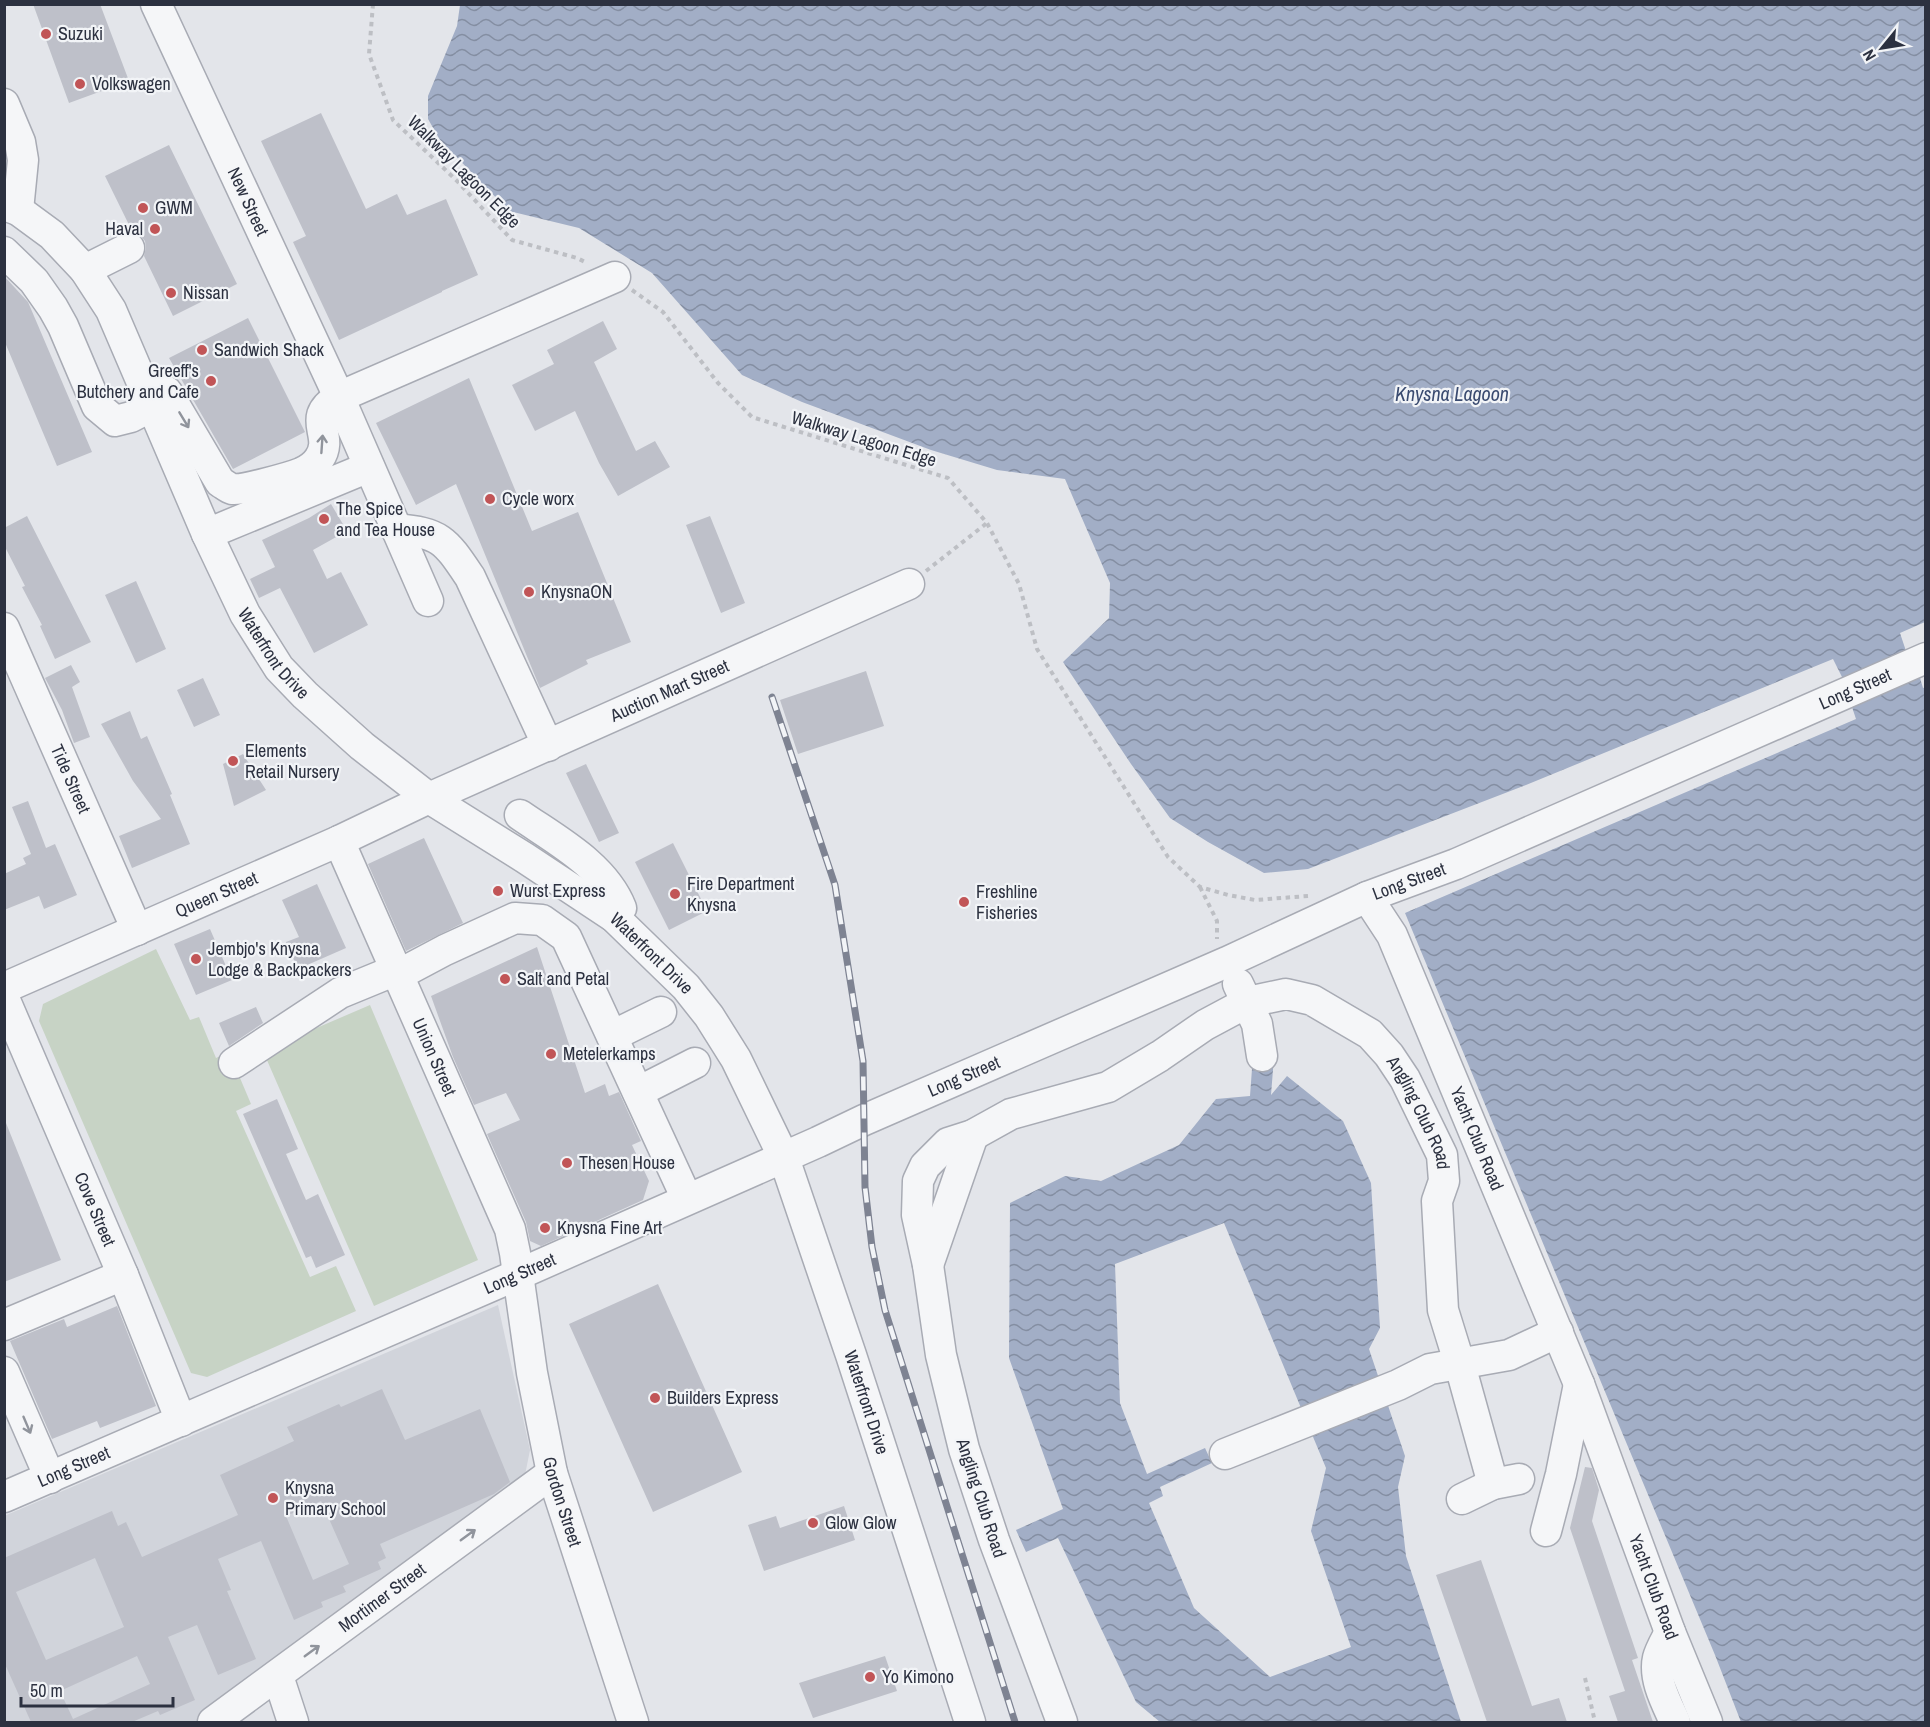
<svg xmlns="http://www.w3.org/2000/svg" width="1930" height="1727" font-family="'Archivo Narrow',sans-serif">
	<style>
		.built { fill: #d1d4db }
		.green { fill: #c7d3c5 }
		.water { fill: url(#water-waves); fill-rule: evenodd }
		.building { fill: #bec0c9; fill-rule: evenodd }
		.lines { fill: none; stroke-linecap: round; stroke-linejoin: round }
		.minor-casing { stroke: #a8abb4; stroke-width: 33 }
		.path { stroke: #bdbfc4; stroke-width: 4; stroke-dasharray: 4.5 4.5; stroke-linecap: butt }
		.minor { stroke: #f5f6f8; stroke-width: 30 }
		.rail-casing { stroke: #7e8392; stroke-width: 7 }
		.rail { stroke: #f2f4f7; stroke-width: 4.5; stroke-dasharray: 14; stroke-linecap: butt }
		.oneway { stroke: #90949c }
		.poi-dot { fill: #c15557; stroke: #f2f4f7; stroke-width: 2 }
		.labels { text-anchor: middle; stroke-width: 4.5; stroke-linejoin: round; paint-order: stroke }
		.poi-label { font-size: 18px; fill: #2c3140; stroke: #f2f4f7; text-anchor: start }
		.street-label { font-size: 18px; fill: #2c3140; stroke: #f2f4f7 }
		.water-label { font-size: 20px; font-style: italic; fill: #3a4b70; stroke: #f2f4f7 }
	</style>
	<defs>
		<pattern id="water-waves" width="16" height="10" patternUnits="userSpaceOnUse" patternTransform="scale(1.5)"><rect width="16" height="10" fill="#a2aec6"/><path d="M0 5q4-4 8 0t8 0" fill="none" stroke="#848ea2"/></pattern>
	</defs>
	<rect width="100%" height="100%" fill="#e3e5ea"/>
	<path class="built" d="M498,1305L530,1450L524,1480L195,1722H5L4,1516Z"/>
	<path class="green" d="M156,949L190,1020L199,1017L216,1058L229,1052L251,1104L236,1111L310,1277L336,1266L356,1311L207,1377L191,1373L39,1021L43,1004Z
		M370,1005L478,1260L374,1306L263,1051Z"/>
	<path class="water" d="M460,5H1925V622L1900,633L1906,651L1843,679L1833,659L1526,785L1308,869L1264,873L1208,842L1170,818L1131,764L1063,662L1109,618L1110,583L1065,479L997,470L931,450L802,402L742,375L652,273L579,228L509,211L440,140L428,119V96L457,26Z
		M1920,678L1923,688L1926,687L1925,1722H1741L1715,1655L1405,913L1856,719L1852,707Z
		M1253,1055L1274,1057L1271,1095L1287,1076L1343,1121L1371,1183L1380,1328L1369,1349L1405,1456L1398,1487L1406,1556L1461,1722H1160L1136,1702L1058,1538L1026,1552L1016,1530L1063,1509L1009,1358L1010,1203L1065,1176L1101,1181L1179,1145L1216,1099L1250,1096ZM1224,1223L1326,1468L1311,1531L1351,1647L1270,1677L1194,1608L1149,1503L1163,1496L1160,1487L1212,1463L1205,1448L1147,1474L1120,1403L1115,1264Z"/>
	<path class="building" d="M33,4H100L129,81L69,103Z
		M321,113L366,209L397,194L407,215L446,199L478,275L442,291V292L339,340L293,242L306,236L261,141Z
		M169,145L237,284L173,316L144,256L146,248L145,241L139,234L132,231L105,176Z
		M4,276L28,302L92,452L57,466L4,340Z
		M248,318L305,432L233,469L169,358Z
		M603,321L617,349L594,362L636,451L655,441L670,467L618,496L599,463L575,411L535,431L512,385L554,364L547,350Z
		M469,378L532,531L578,512L631,642L586,660L588,664L540,688L456,484L416,505L376,423Z
		M331,504L347,531L313,550L327,579L341,572L368,625L314,653L280,588L259,598L250,579L275,567L262,540L309,518Z
		M27,516L91,642L55,659L40,626L42,625L22,587L25,586L4,545V528Z
		M710,516L745,603L721,613L686,525Z
		M136,581L166,649L136,663L105,595Z
		M71,665L80,682L72,687L90,737L74,743L62,710L45,678Z
		M866,671L884,726L798,754L780,700Z
		M203,678L220,715L194,727L177,690Z
		M130,711L141,739L147,736L172,794L170,795L190,844L132,868L119,836L161,819L133,781L101,724Z
		M243,754L266,790L234,806L223,764Z
		M586,764L619,833L599,842L566,773Z
		M28,801L46,848L55,844L77,895L44,909L39,896L4,910V874L26,864L23,858L31,854L12,807Z
		M424,838L463,923L406,951L368,864Z
		M673,843L707,911L669,930L635,862Z
		M317,884L346,948L298,969L286,942L299,937L282,900Z
		M210,929L232,980L196,995L174,944Z
		M537,947L585,1093L605,1084L609,1096L619,1092L641,1141L632,1145L649,1181L643,1200L541,1246L530,1241L526,1222L487,1134L520,1120L506,1093L474,1105L453,1057L431,996Z
		M256,1007L263,1023L229,1046L219,1023Z
		M277,1099L298,1149L286,1154L306,1200L318,1194L345,1255L316,1268L311,1256L306,1258L243,1114Z
		M4,1118L61,1260L4,1282Z
		M658,1284L742,1472L653,1512L569,1324Z
		M117,1306L156,1406L100,1428L97,1421L52,1439L10,1341L64,1319L67,1327Z
		M382,1389L405,1440L480,1409L510,1482L494,1494L380,1544L386,1558L378,1562L381,1569L343,1586L346,1592L321,1602L323,1607L294,1620L261,1541L218,1559L231,1590L227,1591L256,1659L218,1675L197,1625L168,1637L195,1700L160,1715L158,1711L132,1722H31L4,1662V1558L112,1511L118,1526L126,1522L142,1557L238,1515L220,1475L294,1441L287,1427L339,1404L341,1407ZM321,1501L349,1564L313,1580L286,1516ZM95,1558L124,1627L46,1660L16,1592ZM137,1656L150,1684L73,1719L60,1691Z
		M1585,1467L1592,1468L1599,1490L1592,1521L1638,1658L1632,1660L1653,1722H1618L1609,1696L1625,1691L1570,1528Z
		M844,1506L855,1540L764,1571L748,1525L776,1516L780,1528Z
		M1481,1560L1532,1706L1559,1698L1567,1722H1487L1436,1575Z
		M885,1656L897,1691L813,1718L799,1683Z"/>
	<g class="lines">
		<defs>
			<g id="minor">
				<path id="s1" d="M156,4L339,397L428,601"/>
				<path d="M4,104L20,142L23,160L18,210"/>
				<path id="s2" d="M4,205L18,210L52,235L85,270L111,310L207,534L245,614L279,668L305,695L362,746L429,798L525,858L614,917L686,987L709,1016L736,1059L784,1158L851,1355L970,1722"/>
				<path d="M4,252L34,281L53,308L63,326L97,406L115,421L131,417L152,406"/>
				<path d="M85,270L129,248"/>
				<path d="M144,384L155,385L167,392L220,482C224,484 228,488 232,489C242,491 291,477 301,473C308,470 315,465 319,459C336,434 303,419 339,397L615,277"/>
				<path d="M396,529C441,533 445,540 470,577L548,746"/>
				<path d="M207,534L369,467"/>
				<path id="s3" d="M4,628L137,930"/>
				<path d="M520,815C556,840 604,865 621,908L614,917"/>
				<path id="s4" d="M339,841L510,1229L515,1253L532,1373L552,1473L633,1722"/>
				<path id="s5" d="M1367,897L1392,935L1579,1384L1670,1632L1707,1722"/>
				<path d="M398,975L445,950L515,918L542,920L566,937L687,1199"/>
				<path d="M1238,984L1257,1024L1262,1056"/>
				<path id="s6" d="M4,988L339,841L429,798L909,584"/>
				<path id="s7" d="M4,998L123,1275L181,1421"/>
				<path d="M612,1036L661,1012"/>
				<path d="M234,1063L340,993L396,970"/>
				<path d="M638,1092L695,1063"/>
				<path d="M928,1265L973,1135"/>
				<path d="M4,1325L123,1275"/>
				<path d="M4,1372L50,1478"/>
				<path d="M1225,1454L1398,1385L1430,1369L1509,1355L1558,1332"/>
				<path id="s8" d="M4,1497L517,1275L818,1142L864,1120L1227,962L1367,897L1456,864L1926,658"/>
				<path d="M1462,1499L1493,1484L1519,1479"/>
				<path d="M1546,1531L1561,1474L1579,1384"/>
				<path d="M1670,1632C1666,1640 1660,1650 1658,1658C1653,1679 1667,1704 1675,1722"/>
				<path d="M278,1676L293,1722"/>
				<path id="s9" d="M213,1722L552,1473"/>
				<path id="s10" d="M1062,1722L994,1540L964,1449L941,1355L928,1265L917,1215L918,1181L925,1166L948,1143L973,1135L1011,1114L1108,1087L1160,1056L1205,1025L1248,1002L1286,994L1312,1000L1370,1034L1389,1055L1405,1079L1442,1155L1444,1181L1437,1201L1443,1310L1460,1365L1493,1484"/>
			</g>
		</defs>
		<use href="#minor" class="minor-casing"/>
		<path class="path" d="M373,4L369,54L393,120L456,180L512,240L577,258L587,263
			M632,290L663,312L718,383L752,417L948,478L987,523L1019,584L1037,649L1168,857L1200,887L1228,895L1255,900L1308,896
			M926,571L987,523
			M1200,887L1217,921V939
			M1585,1678L1595,1722"/>
		<use href="#minor" class="minor"/>
		<defs>
			<path id="rail" d="M772,697L835,885L863,1061L865,1187L872,1247L885,1310L1015,1722"/>
		</defs>
		<use href="#rail" class="rail-casing"/>
		<use href="#rail" class="rail"/>
	</g>
	<defs><path id="oneway-shaft" d="M-6 0H5M1.5-3L5.5 0L1.5 3" fill="none" stroke-width="1.6" stroke-linecap="round" stroke-linejoin="round" transform="scale(1.5)"/></defs>
	<g class="oneway">
		<use href="#oneway-shaft" transform="translate(184 420) rotate(59)"/>
		<use href="#oneway-shaft" transform="translate(322 444) rotate(-86)"/>
		<use href="#oneway-shaft" transform="translate(27 1425) rotate(67)"/>
		<use href="#oneway-shaft" transform="translate(468 1535) rotate(-36)"/>
		<use href="#oneway-shaft" transform="translate(312 1651) rotate(-36)"/>
	</g>
	<g class="poi-dot">
		<circle cx="46" cy="34" r="6"/>
		<circle cx="80" cy="84" r="6"/>
		<circle cx="143" cy="208" r="6"/>
		<circle cx="155" cy="229" r="6"/>
		<circle cx="171" cy="293" r="6"/>
		<circle cx="202" cy="350" r="6"/>
		<circle cx="211" cy="381" r="6"/>
		<circle cx="490" cy="499" r="6"/>
		<circle cx="324" cy="519" r="6"/>
		<circle cx="529" cy="592" r="6"/>
		<circle cx="233" cy="761" r="6"/>
		<circle cx="498" cy="891" r="6"/>
		<circle cx="675" cy="894" r="6"/>
		<circle cx="964" cy="902" r="6"/>
		<circle cx="196" cy="959" r="6"/>
		<circle cx="505" cy="979" r="6"/>
		<circle cx="551" cy="1054" r="6"/>
		<circle cx="567" cy="1163" r="6"/>
		<circle cx="545" cy="1228" r="6"/>
		<circle cx="655" cy="1398" r="6"/>
		<circle cx="273" cy="1498" r="6"/>
		<circle cx="813" cy="1523" r="6"/>
		<circle cx="870" cy="1677" r="6"/>
	</g>
	<g class="labels">
		<g class="poi-label">
			<text x="58" y="40">Suzuki</text>
			<text x="92" y="90">Volkswagen</text>
			<text x="155" y="214">GWM</text>
			<text x="143" y="235" text-anchor="end">Haval</text>
			<text x="183" y="299">Nissan</text>
			<text x="214" y="356">Sandwich Shack</text>
			<text x="199" y="377" text-anchor="end">Greeff's<tspan x="199" dy="21">Butchery and Cafe</tspan></text>
			<text x="502" y="505">Cycle worx</text>
			<text x="336" y="515">The Spice<tspan x="336" dy="21">and Tea House</tspan></text>
			<text x="541" y="598">KnysnaON</text>
			<text x="245" y="757">Elements<tspan x="245" dy="21">Retail Nursery</tspan></text>
			<text x="687" y="890">Fire Department<tspan x="687" dy="21">Knysna</tspan></text>
			<text x="510" y="897">Wurst Express</text>
			<text x="976" y="898">Freshline<tspan x="976" dy="21">Fisheries</tspan></text>
			<text x="208" y="955">Jembjo's Knysna<tspan x="208" dy="21">Lodge &amp; Backpackers</tspan></text>
			<text x="517" y="985">Salt and Petal</text>
			<text x="563" y="1060">Metelerkamps</text>
			<text x="579" y="1169">Thesen House</text>
			<text x="557" y="1234">Knysna Fine Art</text>
			<text x="667" y="1404">Builders Express</text>
			<text x="285" y="1494">Knysna<tspan x="285" dy="21">Primary School</tspan></text>
			<text x="825" y="1529">Glow Glow</text>
			<text x="882" y="1683">Yo Kimono</text>
		</g>
		<g class="street-label">
			<text transform="translate(464 172) rotate(45)" y="6">Walkway Lagoon Edge</text>
			<text dy="6" stroke="none"><textPath href="#s1" startOffset="218">New Street</textPath></text>
			<text transform="translate(864 439) rotate(17)" y="6">Walkway Lagoon Edge</text>
			<text dy="6" stroke="none"><textPath href="#s2" startOffset="534">Waterfront Drive</textPath></text>
			<text dy="6" stroke="none"><textPath href="#s8" startOffset="2020">Long Street</textPath></text>
			<text dy="6" stroke="none"><textPath href="#s6" startOffset="729">Auction Mart Street</textPath></text>
			<text dy="6" stroke="none"><textPath href="#s3" startOffset="165">Tide Street</textPath></text>
			<text dy="6" stroke="none"><textPath href="#s8" startOffset="1534">Long Street</textPath></text>
			<text dy="6" stroke="none"><textPath href="#s6" startOffset="232">Queen Street</textPath></text>
			<text dy="6" stroke="none"><textPath href="#s2" startOffset="1020">Waterfront Drive</textPath></text>
			<text dy="6" stroke="none"><textPath href="#s4" startOffset="236">Union Street</textPath></text>
			<text dy="6" stroke="none"><textPath href="#s8" startOffset="1048">Long Street</textPath></text>
			<text dy="6" stroke="none"><textPath href="#s10" startOffset="1173">Angling Club Road</textPath></text>
			<text dy="6" stroke="none"><textPath href="#s5" startOffset="266">Yacht Club Road</textPath></text>
			<text dy="6" stroke="none"><textPath href="#s7" startOffset="230">Cove Street</textPath></text>
			<text dy="6" stroke="none"><textPath href="#s8" startOffset="562">Long Street</textPath></text>
			<text dy="6" stroke="none"><textPath href="#s2" startOffset="1524">Waterfront Drive</textPath></text>
			<text dy="6" stroke="none"><textPath href="#s8" startOffset="76">Long Street</textPath></text>
			<text transform="translate(981 1498) rotate(72)" y="6">Angling Club Road</text>
			<text dy="6" stroke="none"><textPath href="#s4" startOffset="702">Gordon Street</textPath></text>
			<text dy="6" stroke="none"><textPath href="#s5" startOffset="748">Yacht Club Road</textPath></text>
			<text dy="6" stroke="none"><textPath href="#s9" startOffset="210">Mortimer Street</textPath></text>
		</g>
		<g class="water-label">
			<text x="1452" y="401">Knysna Lagoon</text>
		</g>
	</g>
	<rect width="1930" height="1727" fill="none" stroke="#2c3140" stroke-width="12"/>
	<g transform="translate(1882 48) rotate(240)" stroke="#f2f4f7" stroke-width="4.5" paint-order="stroke">
	<path d="M0-4.5L10 22L0 15L-10 22Z" fill="#2c3140"/>
	<text y="-9" font-size="16" font-weight="bold" text-anchor="middle" fill="#2c3140">N</text>
	</g>
	<path d="M21 1697v9h152v-9" fill="none" stroke="#2c3140" stroke-width="3"/>
	<text x="30" y="1697" font-size="18" fill="#2c3140" stroke="#f2f4f7" stroke-width="4.5" paint-order="stroke">50 m</text>
</svg>
